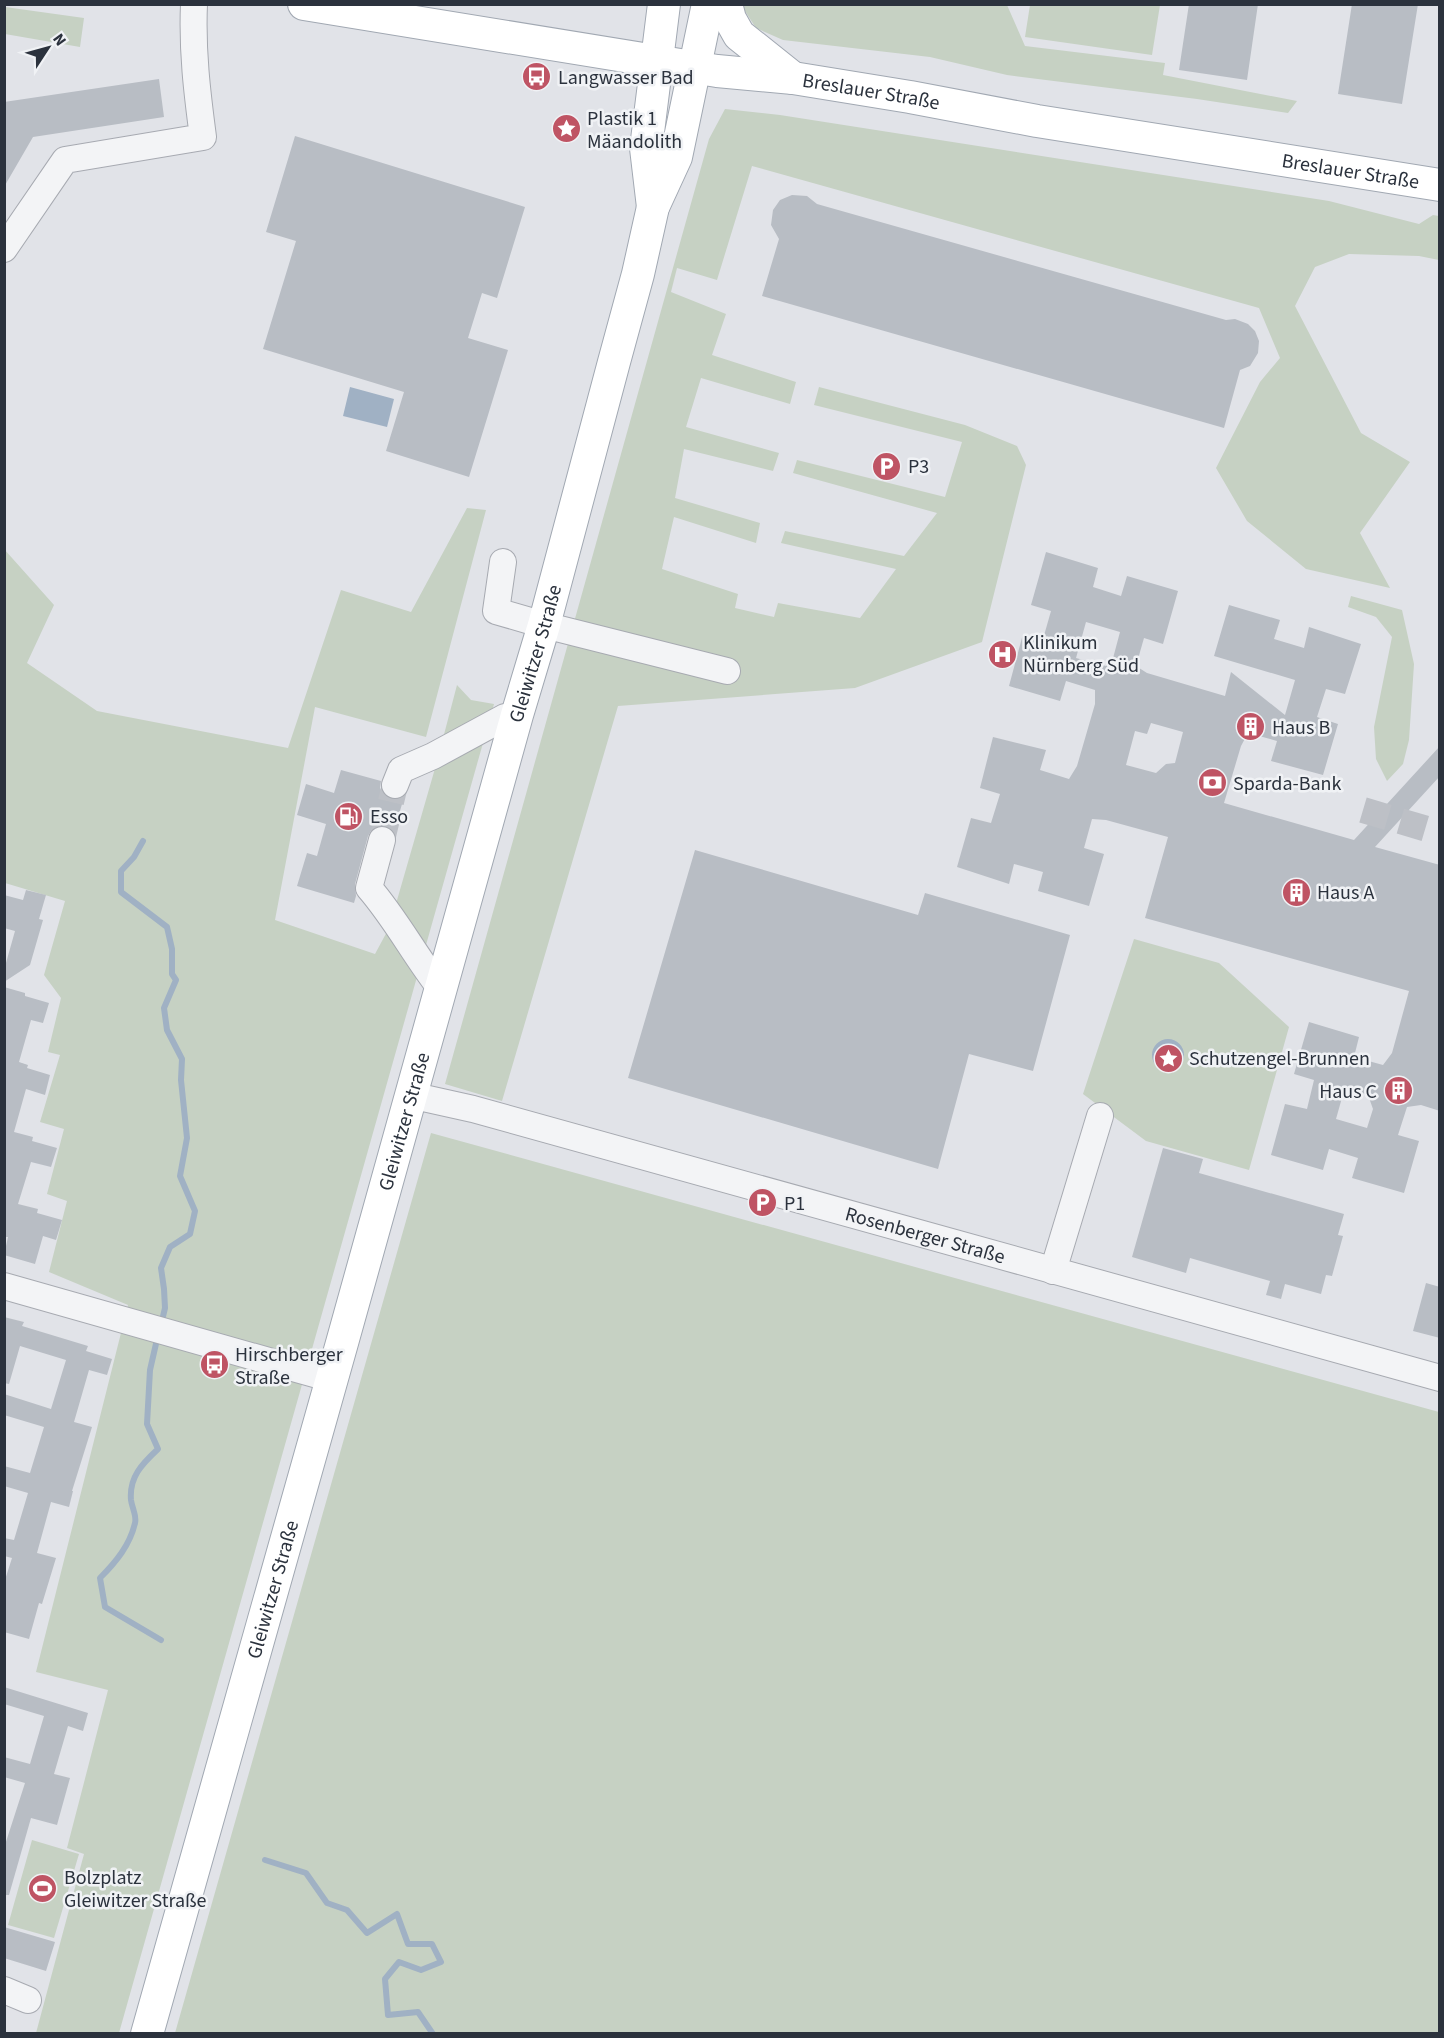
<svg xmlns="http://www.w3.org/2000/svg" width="1444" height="2038" font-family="'Source Sans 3',sans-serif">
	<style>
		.green { fill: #c6d1c3 }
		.water { fill: #a0b1c4 }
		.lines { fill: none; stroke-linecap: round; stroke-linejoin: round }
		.stream { stroke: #a0b1c4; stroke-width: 6 }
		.building { fill: #b8bdc4; fill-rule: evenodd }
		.minor-tunnel { stroke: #bdc0c6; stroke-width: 26; stroke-dasharray: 26 13; stroke-linecap: butt }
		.minor-casing { stroke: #a7aab1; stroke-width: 28 }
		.major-casing { stroke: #a1a8b2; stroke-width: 34 }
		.minor { stroke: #f3f4f6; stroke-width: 26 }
		.major { stroke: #fff; stroke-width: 32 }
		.labels { text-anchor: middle; stroke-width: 5; stroke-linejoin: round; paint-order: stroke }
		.poi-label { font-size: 20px; fill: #2b323d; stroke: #f0f2f5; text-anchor: start }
		.street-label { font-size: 20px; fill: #2b323d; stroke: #f0f2f5 }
	</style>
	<rect width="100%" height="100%" fill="#e1e3e8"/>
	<path class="green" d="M741,5H1007L1025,46L1165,63L1163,75L1297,101L1288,113L1197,99L1007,75L930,57L783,40L756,28Z
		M1030,5H1160L1152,55L1025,37Z
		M5,7L84,18L80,47L5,34Z
		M725,109L780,115L1329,201L1419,224L1433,215L1439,216V260L1419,256L1349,254L1315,267L1295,306L1361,433L1410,462L1360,533L1390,588L1306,569L1247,521L1216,468L1260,382L1280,358L1259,308L752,166L717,280L677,268L671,292L726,314L712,355L796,382L790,404L701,378L686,427L779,453L773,471L684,449L675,498L760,523L756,543L674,517L662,569L738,594L735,608L774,617L778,603L860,618L896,569L781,543L785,531L904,556L937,513L793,473L797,460L945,497L962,442L814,405L819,387L965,425L1017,446L1026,465L982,642L855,688L618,706L502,1101L445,1084L709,139Z
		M467,508L486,510L426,737L315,707L275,920L375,954L389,928L436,765L457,685L471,700L494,704L119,2033H36L84,1854L67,1848L108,1690L36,1672L128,1305L49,1272L67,1201L47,1194L64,1129L40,1122L60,1055L48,1052L61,998L44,975L65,901L5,883L4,549L54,605L27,663L97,711L288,748L341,590L411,612Z
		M1351,596L1402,610L1414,664L1409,740L1403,764L1387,781L1376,759L1374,727L1392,637L1376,617L1348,607Z
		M1134,939L1219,963L1289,1027L1249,1170L1146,1141L1083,1094Z
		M431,1133L1439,1412V2033H175Z
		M32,1840L79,1854L54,1938L8,1925Z"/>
	<path class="water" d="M350,387L394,399L387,427L343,416Z
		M1152 1055a16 16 0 1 1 32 0a16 16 0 1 1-32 0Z"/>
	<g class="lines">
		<path class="stream" d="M143,841L134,857L121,871V892L167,927L172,949V974L176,980L164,1008L167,1030L182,1059L181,1080L187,1138L180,1176L195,1211L190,1234L170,1247L161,1268L164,1289L165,1308L161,1325
			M158,1335L150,1370L147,1424L158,1449C142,1464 129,1477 131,1500C132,1508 137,1516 135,1523C130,1545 116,1562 100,1578L105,1607L161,1640
			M265,1860L306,1873L327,1903L347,1910L367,1933L397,1914L408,1944H432L441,1962L421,1970L399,1962L385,1979L388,2015L418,2012L433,2034"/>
	</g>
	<path class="building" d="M1189,4H1258L1247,80L1179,70Z
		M1352,4H1418L1402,104L1338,94Z
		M159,79L164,117L33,137L4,187V102Z
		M295,136L525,207L497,298L482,293L468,338L508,350L469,477L386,451L404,392L263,349L296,241L266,232Z
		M792,195L807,196L817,204L1226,320L1235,319L1248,324L1255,331L1259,341L1258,353L1250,366L1240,370L1224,428L762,296L779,239L771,225L773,210L780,200Z
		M1046,552L1098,568L1093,587L1121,596L1127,576L1178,591L1163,644L1144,638L1136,666L1147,673L1225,696L1231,672L1285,715L1295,680L1214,656L1229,605L1280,620L1274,639L1304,648L1309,627L1361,644L1345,694L1326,689L1317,717L1338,724L1323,775L1271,761L1277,741L1248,733L1241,746L1224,803L1354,840L1440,746V776L1375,847L1440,865V1111L1421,1105L1407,1107L1398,1135L1419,1141L1404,1193L1352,1178L1358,1158L1329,1149L1323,1170L1271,1155L1285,1104L1307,1109L1314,1080L1294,1074L1309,1022L1359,1037L1354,1057L1383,1065L1392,1053L1409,991L1145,918L1168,837L1106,820L1092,819L1084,848L1104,854L1089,906L1038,891L1043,872L1014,864L1009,884L957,867L971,818L991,823L1000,794L980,788L993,737L1046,750L1040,770L1069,779L1077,766L1095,704V690L1066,681L1060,701L1009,686L1023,634L1043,639L1051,611L1031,605ZM1086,622L1120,632L1112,662L1107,660L1106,666L1076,658ZM1151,723L1183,732L1175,763L1166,764L1156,773L1126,765L1135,731L1147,734ZM1345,1087L1368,1095L1373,1109L1367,1128L1336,1119Z
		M341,770L381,781L380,788L383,794L389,799L397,800L404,797L394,832L386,826L379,825L372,829L368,836L355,884L356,896L354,903L297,886L307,853L317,856L326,824L297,815L306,784L334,793Z
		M695,850L918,915L925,893L1070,935L1033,1071L969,1054L938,1169L628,1078Z
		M26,890L46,895L39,919L43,920L30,965L4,982V970L15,931L4,928V895L23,900Z
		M4,987L25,993V996L49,1003L43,1023L31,1020L19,1062L28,1065L27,1068L50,1075L45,1095L26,1089L14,1132L33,1137L32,1141L57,1148L51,1167L31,1162L18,1204L38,1209L37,1213L62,1220L56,1240L43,1236L35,1264L4,1255L8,1237H4Z
		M1163,1148L1203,1159L1199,1173L1344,1214L1338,1235L1343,1236L1332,1276L1326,1275L1321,1294L1285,1284L1281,1299L1266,1295L1270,1281L1190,1258L1186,1273L1132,1257Z
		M1426,1283L1440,1287V1338L1413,1331Z
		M4,1317L24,1322L22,1326L88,1346L86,1351L112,1359L107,1375L89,1370L74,1422L92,1427L72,1491H73L69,1507L51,1502L37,1553L56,1558L42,1604L39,1603L29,1639L4,1632V1583L12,1558L4,1556V1538L14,1540L28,1493L4,1486V1466L30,1473L44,1427L4,1415V1394L51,1409L66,1360L20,1346L9,1384L4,1383Z
		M4,1687L88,1713L83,1731L68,1726L54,1774L70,1778L57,1825L31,1818L9,1895H4V1848L25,1783L4,1777V1757L30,1764L44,1716L4,1704Z
		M4,1927L55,1942L46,1971L4,1958Z"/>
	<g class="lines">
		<path class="minor-tunnel" d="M1363,810L1427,829
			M382,840L395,785"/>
		<defs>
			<g id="minor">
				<path d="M4,249L65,160L203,137C197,92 192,50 194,4"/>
				<path d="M503,562L496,611L544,625L727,671"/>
				<path d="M395,785L401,770L433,756L505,717L517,715"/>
				<path d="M382,840L369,888C396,919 415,956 441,989"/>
				<path id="s1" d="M410,1095L473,1109L1440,1378"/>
				<path d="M1053,1271L1100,1116"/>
				<path d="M4,1286L332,1379"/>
				<path d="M4,1990L28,2000"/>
			</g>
			<g id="major">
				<path id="s2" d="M304,4L717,71L793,78L910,97L1037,121L1440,185"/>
				<path d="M726,4L730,19L739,35L793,78"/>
				<path d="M653,207L646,148L664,4"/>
				<path id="s3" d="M147,2034L342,1343L517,715L544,625L614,362L638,274L653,207L676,157L708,4"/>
			</g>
		</defs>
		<use href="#minor" class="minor-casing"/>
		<use href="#major" class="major-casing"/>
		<use href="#minor" class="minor"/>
		<use href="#major" class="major"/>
	</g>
	<defs>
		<symbol id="bus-disc" viewBox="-11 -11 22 22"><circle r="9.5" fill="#bf5464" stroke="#f0f2f5"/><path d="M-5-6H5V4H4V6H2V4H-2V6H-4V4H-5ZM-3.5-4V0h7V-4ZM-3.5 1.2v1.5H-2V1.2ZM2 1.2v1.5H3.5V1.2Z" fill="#fff"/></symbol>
		<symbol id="sight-disc" viewBox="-11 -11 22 22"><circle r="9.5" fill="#bf5464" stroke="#f0f2f5"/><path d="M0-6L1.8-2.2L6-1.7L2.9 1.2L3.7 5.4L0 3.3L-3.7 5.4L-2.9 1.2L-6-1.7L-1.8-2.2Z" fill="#fff"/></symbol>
		<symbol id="parking-disc" viewBox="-11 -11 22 22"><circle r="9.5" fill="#bf5464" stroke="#f0f2f5"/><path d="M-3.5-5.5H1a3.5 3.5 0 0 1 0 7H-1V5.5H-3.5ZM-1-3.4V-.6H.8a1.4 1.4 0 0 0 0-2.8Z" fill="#fff"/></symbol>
		<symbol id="hospital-disc" viewBox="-11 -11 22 22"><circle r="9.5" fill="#bf5464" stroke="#f0f2f5"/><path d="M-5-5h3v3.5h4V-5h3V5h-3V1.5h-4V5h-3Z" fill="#fff"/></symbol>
		<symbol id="building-disc" viewBox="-11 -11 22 22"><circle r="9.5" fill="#bf5464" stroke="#f0f2f5"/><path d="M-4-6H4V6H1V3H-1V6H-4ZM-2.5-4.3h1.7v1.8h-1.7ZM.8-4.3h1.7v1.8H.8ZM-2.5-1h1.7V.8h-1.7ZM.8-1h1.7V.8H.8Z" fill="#fff"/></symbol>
		<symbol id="bank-disc" viewBox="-11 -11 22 22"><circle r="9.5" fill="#bf5464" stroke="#f0f2f5"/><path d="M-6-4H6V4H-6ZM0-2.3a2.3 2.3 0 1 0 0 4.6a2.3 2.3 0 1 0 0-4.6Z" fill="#fff"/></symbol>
		<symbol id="fuel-disc" viewBox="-11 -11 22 22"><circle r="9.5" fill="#bf5464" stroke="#f0f2f5"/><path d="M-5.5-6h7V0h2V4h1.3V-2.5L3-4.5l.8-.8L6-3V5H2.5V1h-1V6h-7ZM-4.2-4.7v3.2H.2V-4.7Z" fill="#fff"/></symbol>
		<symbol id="stadium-disc" viewBox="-11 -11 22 22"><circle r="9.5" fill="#bf5464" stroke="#f0f2f5"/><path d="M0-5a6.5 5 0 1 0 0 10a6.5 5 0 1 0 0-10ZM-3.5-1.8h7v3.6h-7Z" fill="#fff"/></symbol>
	</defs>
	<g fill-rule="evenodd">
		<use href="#bus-disc" x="520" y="60" width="33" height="33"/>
		<use href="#sight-disc" x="550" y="112" width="33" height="33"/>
		<use href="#parking-disc" x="870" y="450" width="33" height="33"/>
		<use href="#hospital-disc" x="986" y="638" width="33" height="33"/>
		<use href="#building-disc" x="1234" y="710" width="33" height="33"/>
		<use href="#bank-disc" x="1196" y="766" width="33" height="33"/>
		<use href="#fuel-disc" x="332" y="800" width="33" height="33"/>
		<use href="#building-disc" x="1280" y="876" width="33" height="33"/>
		<use href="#sight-disc" x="1152" y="1042" width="33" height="33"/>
		<use href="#building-disc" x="1382" y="1074" width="33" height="33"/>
		<use href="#parking-disc" x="746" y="1186" width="33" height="33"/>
		<use href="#bus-disc" x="198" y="1348" width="33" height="33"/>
		<use href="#stadium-disc" x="26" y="1872" width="33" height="33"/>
	</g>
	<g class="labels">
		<g class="poi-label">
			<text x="558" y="84">Langwasser Bad</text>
			<text x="587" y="125">Plastik 1<tspan x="587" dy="23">Mäandolith</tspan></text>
			<text x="908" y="473">P3</text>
			<text x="1023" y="649">Klinikum<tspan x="1023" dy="23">Nürnberg Süd</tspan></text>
			<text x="1272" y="734">Haus B</text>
			<text x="1233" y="790">Sparda-Bank</text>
			<text x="370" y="823">Esso</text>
			<text x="1317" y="899">Haus A</text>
			<text x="1189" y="1065">Schutzengel-Brunnen</text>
			<text x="1377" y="1098" text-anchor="end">Haus C</text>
			<text x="784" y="1210">P1</text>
			<text x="235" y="1361">Hirschberger<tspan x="235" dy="23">Straße</tspan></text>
			<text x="64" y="1884">Bolzplatz<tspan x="64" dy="23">Gleiwitzer Straße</tspan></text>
		</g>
		<g class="street-label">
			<text dy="7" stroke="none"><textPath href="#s2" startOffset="574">Breslauer Straße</textPath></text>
			<text dy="7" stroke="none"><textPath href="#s2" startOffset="1060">Breslauer Straße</textPath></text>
			<text dy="7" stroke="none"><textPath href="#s3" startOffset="1434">Gleiwitzer Straße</textPath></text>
			<text dy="7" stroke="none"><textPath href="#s3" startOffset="948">Gleiwitzer Straße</textPath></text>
			<text dy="7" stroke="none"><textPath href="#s1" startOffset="534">Rosenberger Straße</textPath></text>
			<text dy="7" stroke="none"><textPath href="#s3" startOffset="462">Gleiwitzer Straße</textPath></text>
		</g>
	</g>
	<rect width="1444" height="2038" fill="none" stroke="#2b323d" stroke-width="12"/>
	<g transform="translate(48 48) rotate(54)" stroke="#f0f2f5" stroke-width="4.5" paint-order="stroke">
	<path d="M0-4.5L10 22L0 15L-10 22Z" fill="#2b323d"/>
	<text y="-9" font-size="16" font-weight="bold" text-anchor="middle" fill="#2b323d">N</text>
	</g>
</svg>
